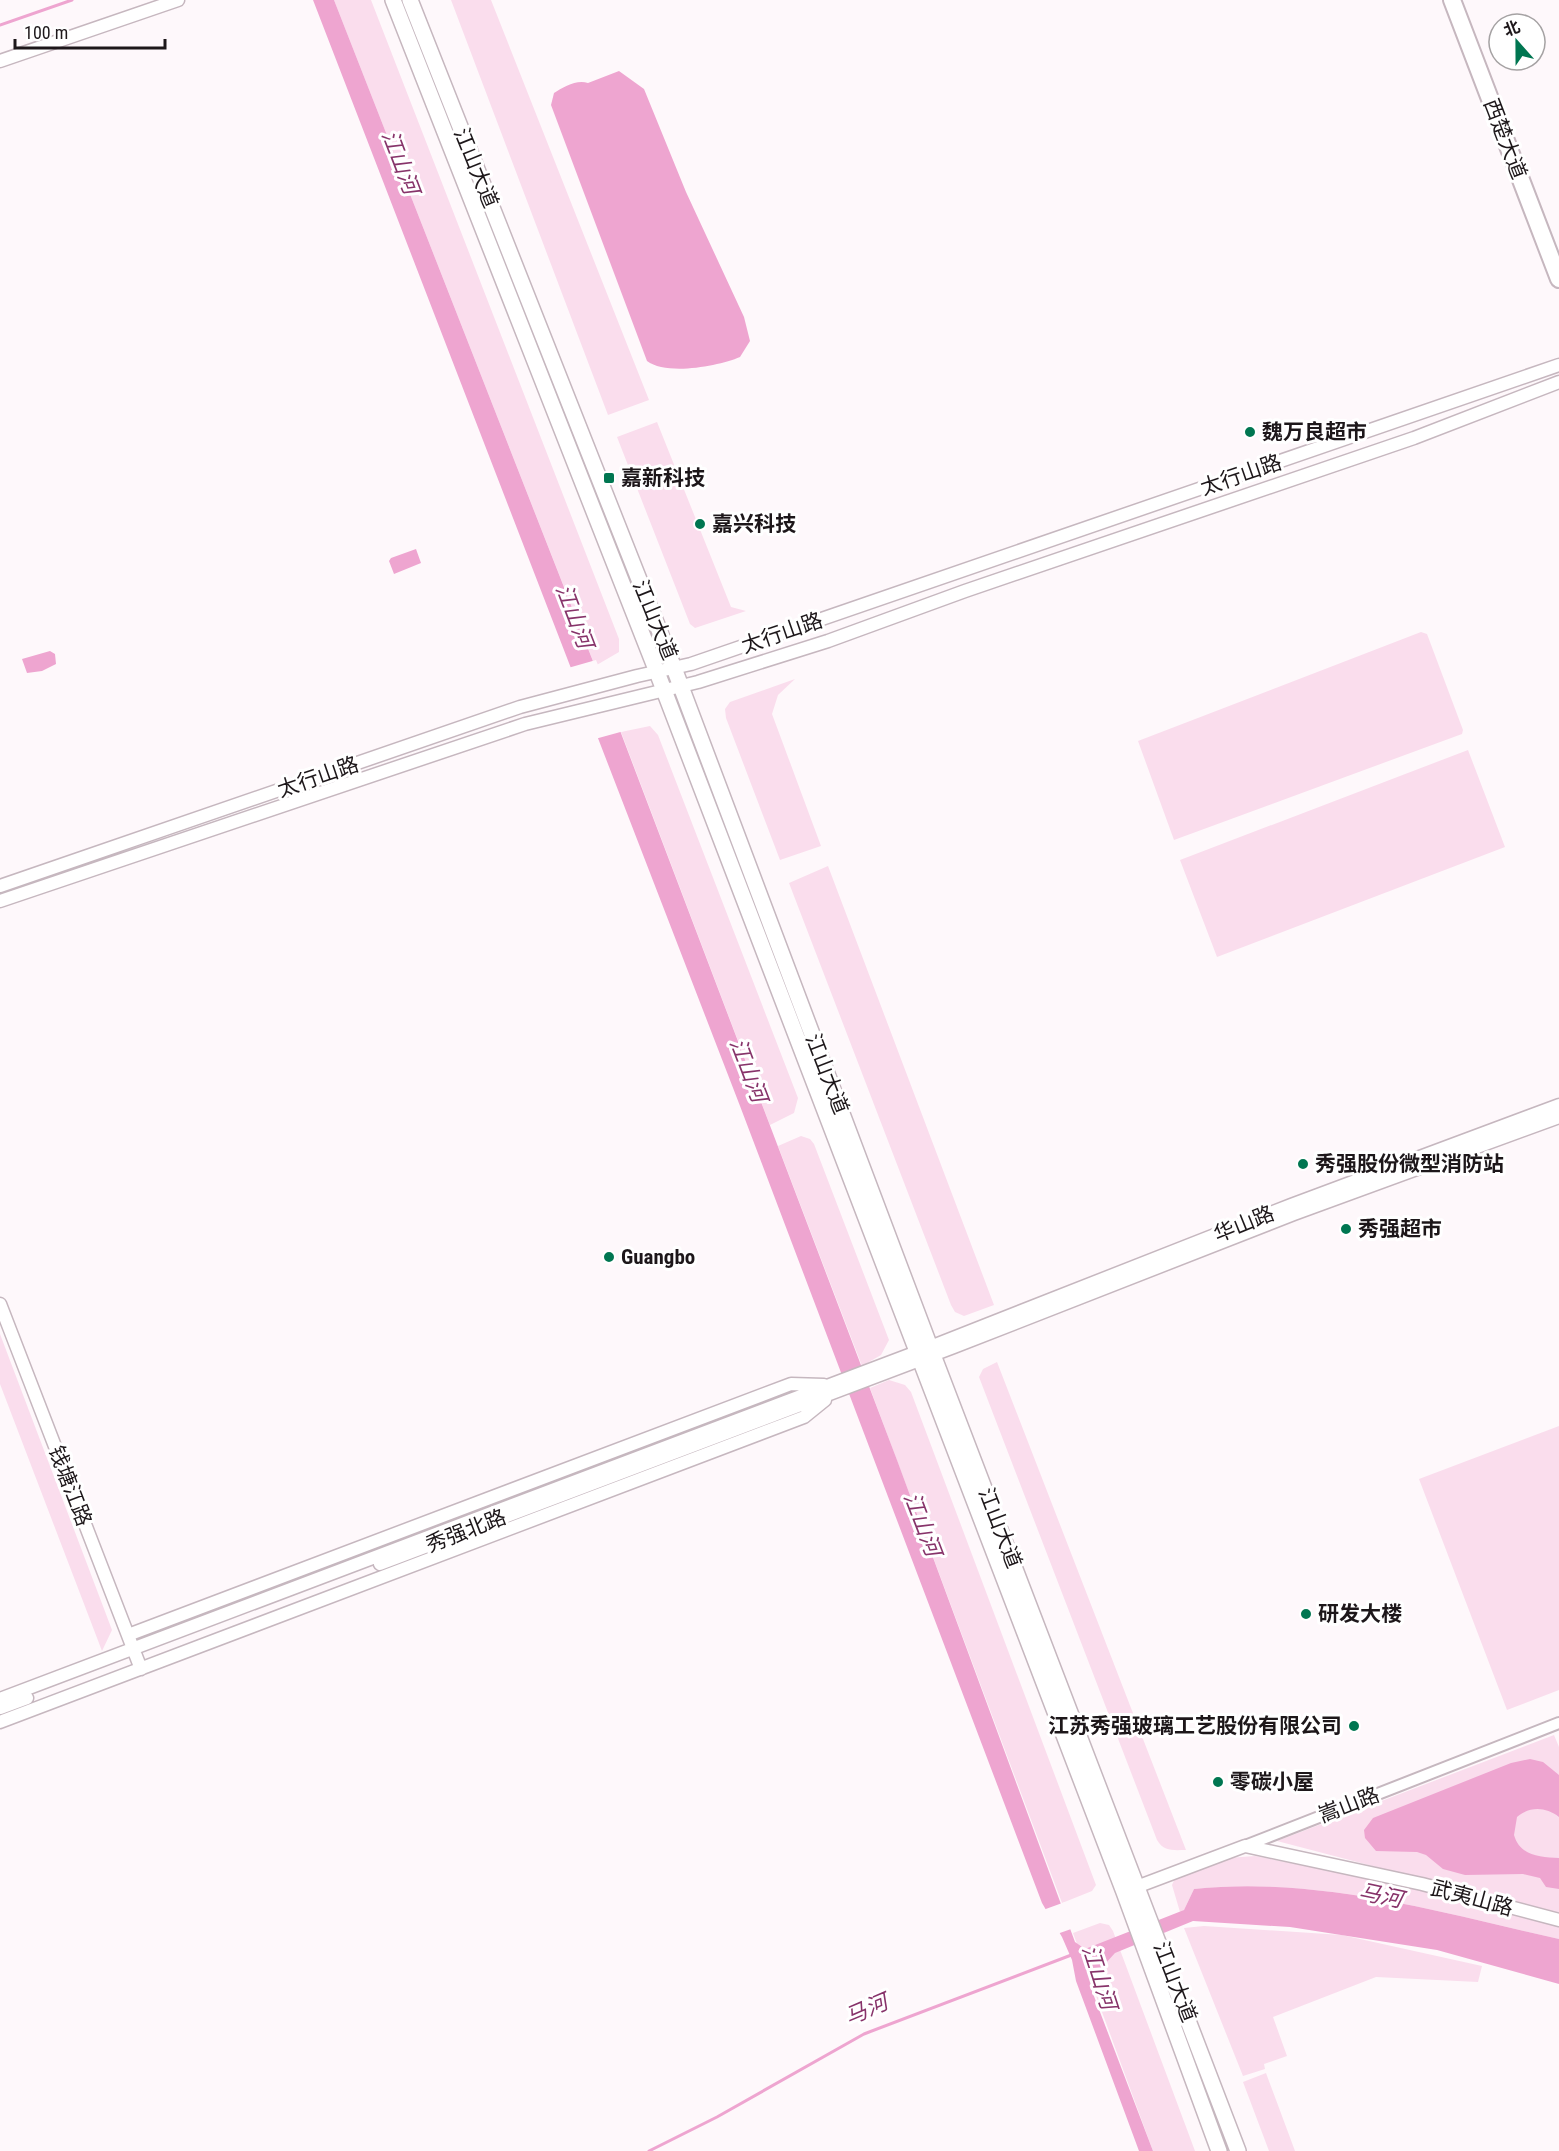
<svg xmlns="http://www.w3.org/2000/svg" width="1559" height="2151" font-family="'Roboto Condensed','Noto Sans SC',sans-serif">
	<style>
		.green { fill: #fadded }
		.water { fill: #eea5d0 }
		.pier { fill: #fef8fb }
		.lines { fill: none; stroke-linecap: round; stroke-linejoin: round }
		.stream { stroke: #eea5d0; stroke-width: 3 }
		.minor-casing { stroke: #c6b7bf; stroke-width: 14 }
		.tertiary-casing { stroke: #c6b7bf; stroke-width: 15 }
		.secondary-casing { stroke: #c6b7bf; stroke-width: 18 }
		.primary-casing { stroke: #c6b7bf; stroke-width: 20 }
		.minor { stroke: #fff; stroke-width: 10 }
		.tertiary { stroke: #fff; stroke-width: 12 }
		.secondary { stroke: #fff; stroke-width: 15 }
		.primary { stroke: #fff; stroke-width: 16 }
		.poi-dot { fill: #007651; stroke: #fff; stroke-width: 2 }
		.labels { text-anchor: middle; stroke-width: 6; stroke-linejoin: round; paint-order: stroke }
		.street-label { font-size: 21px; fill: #1d171a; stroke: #fff }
		.poi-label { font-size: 21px; font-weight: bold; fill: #1d171a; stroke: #fff; text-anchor: start }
		.water-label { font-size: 22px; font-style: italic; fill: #87336a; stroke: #fff }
	</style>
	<rect width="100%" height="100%" fill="#fef8fb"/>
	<path class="green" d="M334,0H371L619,639V652L595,666Z
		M451,0H491L649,400L608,415Z
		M657,422L731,607L746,611L695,628L690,624L617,437Z
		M1421,632L1427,634L1463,730L1462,734L1174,840L1138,741Z
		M795,679L778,695L772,714L821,846L780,860L726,718L725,709L730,702Z
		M650,726L658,735L798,1098L794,1113L770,1125L621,732Z
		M1468,750L1505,847L1217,957L1180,860Z
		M828,866L994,1305L964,1316L955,1312L951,1305L789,883Z
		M801,1136L810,1139L814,1144L889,1340L881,1355L862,1366L778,1146Z
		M0,1334L112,1630L102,1651L0,1384Z
		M997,1362L1186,1850C1174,1850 1164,1852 1157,1840L979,1377L983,1369Z
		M889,1380L905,1385L911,1392L1096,1885L1092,1891L1062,1903L870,1388Z
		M1559,1426V1690L1507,1710L1419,1479Z
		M1554,1735L1559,1747V1915L1277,1841Z
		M1255,1856L1454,1895L1559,1925V1939C1439,1912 1318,1876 1194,1889L1184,1910L1180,1912L1172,1885L1175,1878L1228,1858Z
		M1100,1923L1109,1925L1113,1931L1195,2151H1153L1073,1933Z
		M1204,1926L1342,1935L1482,1966L1478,1982L1376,1977L1273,2017L1287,2056L1264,2064L1265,2069L1243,2076L1184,1928Z
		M1266,2073L1295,2151H1269L1243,2082Z"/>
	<path class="water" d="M313,0H334L616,720L897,1460L1075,1942L1085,1949L1184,1910L1194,1889C1318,1876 1439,1912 1559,1939V1984L1437,1950L1290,1927L1193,1921L1115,1953L1095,1975L1092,1991L1153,2151H1139L1076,1981L1072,1960L1062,1937L1042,1903L740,1106Z
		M619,71L644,89L686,192L744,317L750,341L740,357C719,366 667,376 647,361L551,105L554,93C563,87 577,79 588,83Z
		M416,549L421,563L394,574L389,561L391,558Z
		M50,651L55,654L56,664L42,671L27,673L22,659Z
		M1530,1759L1543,1762L1559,1775V1817C1546,1807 1530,1806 1517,1817L1514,1835C1520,1856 1540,1857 1559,1858V1889L1546,1887L1540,1878L1523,1874L1465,1875L1443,1869L1426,1855L1417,1852L1376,1851L1365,1838L1364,1830L1373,1818L1511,1763Z"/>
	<path class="pier" d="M596,660L624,731L595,739L568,668Z
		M1065,1902L1074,1928L1057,1934L1043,1910Z"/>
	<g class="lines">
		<path class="stream" d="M0,25L72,0
			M649,2151L717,2117L864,2034L1074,1954"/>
		<defs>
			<path id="minor" d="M1245,1846L1559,1723"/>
			<path id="tertiary" d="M0,61L178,0
				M0,886L520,707L637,676L691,664L1559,365
				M0,901L525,724L698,682L828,641L965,591L1414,438L1559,382
				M0,1304L141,1669
				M380,1564L954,1347L1294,1214L1559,1117
				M128,1635L791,1384L824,1385
				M0,1699L930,1347L1291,1205L1559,1105
				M0,1708L27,1698
				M0,1722L804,1417L825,1400
				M1139,1886L1245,1846L1422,1884L1559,1920"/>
			<path id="secondary" d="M393,0L657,672L1124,1892L1219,2151
				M410,0L674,668L933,1355L1238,2151"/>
			<path id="primary" d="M1452,0L1559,279"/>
		</defs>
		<use href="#minor" class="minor-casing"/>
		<use href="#tertiary" class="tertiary-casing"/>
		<use href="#secondary" class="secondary-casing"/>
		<use href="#primary" class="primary-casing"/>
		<use href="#minor" class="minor"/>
		<use href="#tertiary" class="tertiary"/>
		<use href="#secondary" class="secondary"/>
		<use href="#primary" class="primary"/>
	</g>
	<g class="poi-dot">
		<circle cx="1250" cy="432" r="6"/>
		<rect x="603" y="472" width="12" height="12" rx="3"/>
		<circle cx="700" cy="524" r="6"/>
		<circle cx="1303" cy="1164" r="6"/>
		<circle cx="1346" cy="1229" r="6"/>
		<circle cx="609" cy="1257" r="6"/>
		<circle cx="1306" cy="1614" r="6"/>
		<circle cx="1354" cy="1726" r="6"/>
		<circle cx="1218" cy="1782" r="6"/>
	</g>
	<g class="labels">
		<g class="street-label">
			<text transform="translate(1505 139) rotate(69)" y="7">西楚大道</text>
			<text transform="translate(476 168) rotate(68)" y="7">江山大道</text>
			<text transform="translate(1241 475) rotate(-19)" y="7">太行山路</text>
			<text transform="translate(655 620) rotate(68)" y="7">江山大道</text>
			<text transform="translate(782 633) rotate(-19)" y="7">太行山路</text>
			<text transform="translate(318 777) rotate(-19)" y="7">太行山路</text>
			<text transform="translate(827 1074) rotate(69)" y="7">江山大道</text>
			<text transform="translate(1244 1224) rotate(-22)" y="7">华山路</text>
			<text transform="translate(70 1486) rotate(69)" y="7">钱塘江路</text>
			<text transform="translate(1000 1528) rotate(69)" y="7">江山大道</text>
			<text transform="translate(466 1531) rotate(-21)" y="7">秀强北路</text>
			<text transform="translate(1349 1805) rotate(-21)" y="7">嵩山路</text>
			<text transform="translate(1472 1898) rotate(15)" y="7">武夷山路</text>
			<text transform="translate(1175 1982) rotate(69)" y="7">江山大道</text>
		</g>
		<g class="poi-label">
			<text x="1262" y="439">魏万良超市</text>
			<text x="621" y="485">嘉新科技</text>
			<text x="712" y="531">嘉兴科技</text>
			<text x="1315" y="1171">秀强股份微型消防站</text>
			<text x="1358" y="1236">秀强超市</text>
			<text x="621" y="1264">Guangbo</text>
			<text x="1318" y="1621">研发大楼</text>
			<text x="1342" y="1733" text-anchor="end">江苏秀强玻璃工艺股份有限公司</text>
			<text x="1230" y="1789">零碳小屋</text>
		</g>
		<g class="water-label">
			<text transform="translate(401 162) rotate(69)" y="8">江山河</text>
			<text transform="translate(575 616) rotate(69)" y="8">江山河</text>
			<text transform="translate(749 1070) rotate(69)" y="8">江山河</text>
			<text transform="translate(923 1524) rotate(69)" y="8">江山河</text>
			<text transform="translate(1381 1895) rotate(12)" y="8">马河</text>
			<text transform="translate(1100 1977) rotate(72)" y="8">江山河</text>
			<text transform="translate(866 2009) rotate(-23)" y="8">马河</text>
		</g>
	</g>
	<g transform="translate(1517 42) rotate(339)"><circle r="28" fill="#ffffff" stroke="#a5a2a3" stroke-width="1.5"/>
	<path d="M0-4.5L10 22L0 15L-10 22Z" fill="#007651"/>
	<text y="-9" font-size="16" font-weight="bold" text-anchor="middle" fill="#1d171a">北</text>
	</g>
	<path d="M15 39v9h150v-9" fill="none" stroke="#1d171a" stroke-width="3"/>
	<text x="24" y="39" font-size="18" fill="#1d171a" stroke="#ffffff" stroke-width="4.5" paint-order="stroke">100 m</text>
</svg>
